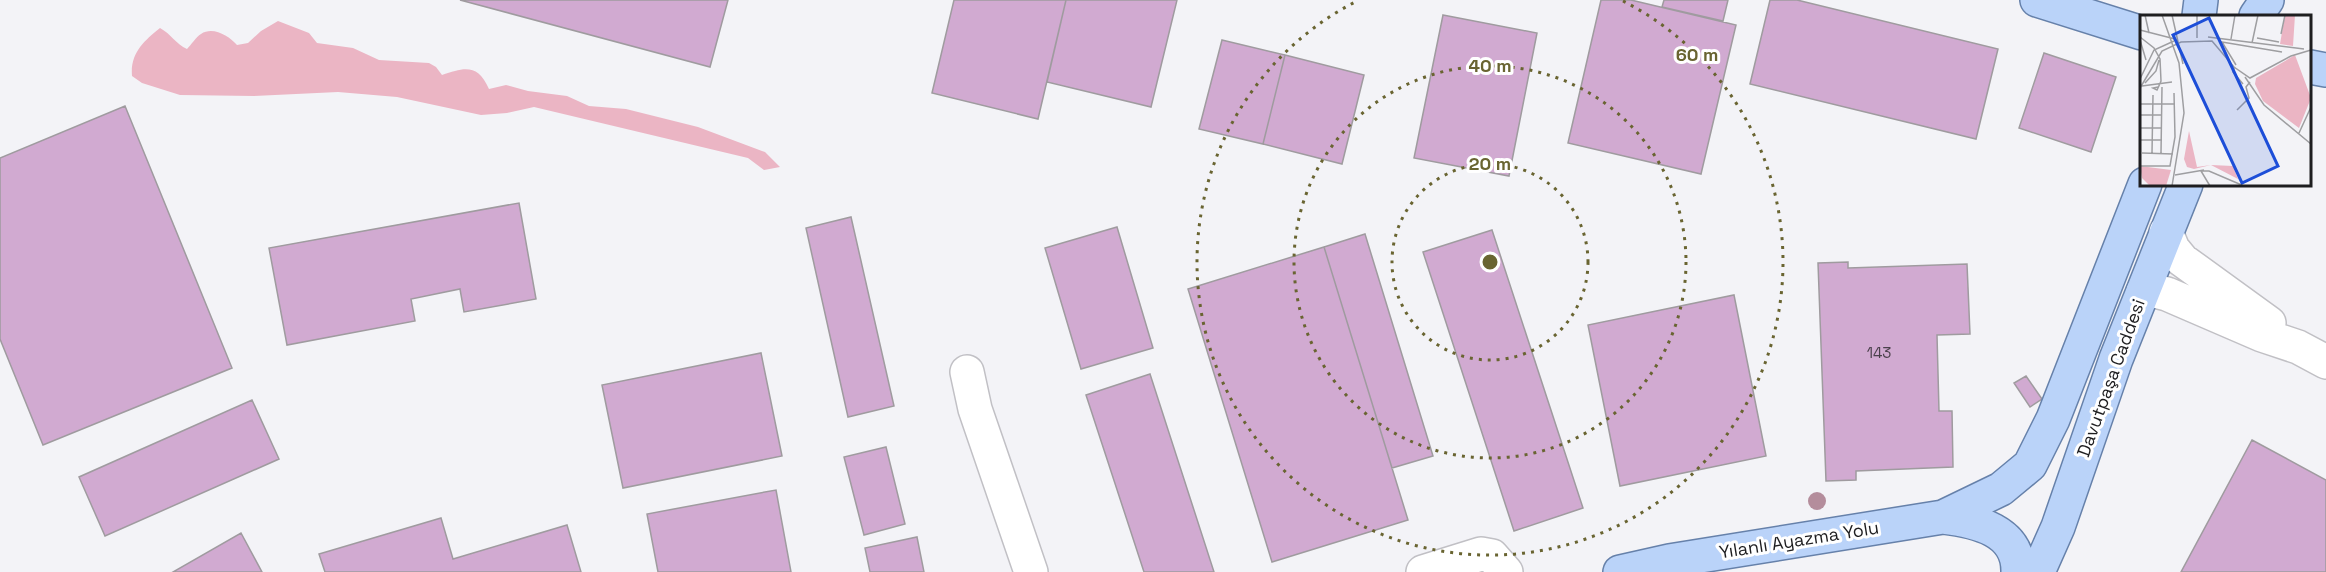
<svg xmlns="http://www.w3.org/2000/svg" width="2326" height="572" font-family="'Space Grotesk',sans-serif">
	<style>
		.green { fill: #ebb5c4 }
		.building { fill: #d1aad1; stroke: #9f9b9f; stroke-width: 1.5 }
		.lines { fill: none; stroke-linecap: round; stroke-linejoin: round }
		.minor-casing { stroke: #c1c0c5; stroke-width: 36 }
		.major-casing { stroke: #6681aa; stroke-width: 36 }
		.minor { stroke: #fff; stroke-width: 33 }
		.major { stroke: #bad3f9; stroke-width: 33 }
		.tree { fill: #b48d9c }
		.ring { fill: none; stroke: #696431; stroke-width: 3; stroke-dasharray: 3 6 }
		.labels { text-anchor: middle; stroke-width: 6; stroke-linejoin: round; paint-order: stroke }
		.number-label { font-size: 15px; fill: #4b414c }
		.street-label { font-size: 18px; fill: #1e1e20; stroke: #fff }
		.inset-road { fill: none; stroke: #9e9ea1; stroke-width: 1.5 }
		.view { fill: #1d4ed8; fill-opacity: 0.15; stroke: #1d4ed8; stroke-width: 3 }
		.inset-edge { fill: none; stroke: #1e1e20; stroke-width: 3 }
		.centre { fill: #696431; stroke: #fff; stroke-width: 3 }
		.ring-label { font-size: 18px; text-anchor: middle; font-weight: bold; fill: #696431; stroke: #fff; stroke-width: 6; stroke-linejoin: round; paint-order: stroke }
	</style>
	<rect width="100%" height="100%" fill="#f3f3f7"/>
	<path class="green" d="M278,21L309,33L317,43L353,48L379,60L429,63L436,67L442,75C465,67 478,64 489,89L506,85L528,91L567,96L589,106L626,109L698,127L765,152L780,167L764,170L748,158L534,107L507,113L481,115L397,97L338,92L254,96L180,95L142,83L132,76C130,53 144,41 160,28C171,34 176,44 187,49C191,45 196,37 201,34C213,26 229,36 237,45L248,43L261,31Z"/>
	<path class="building" d="M460,0H728L710,67Z
		M954,0H1066L1038,119L932,93Z
		M1066,0H1177L1151,107L1047,82Z
		M1601,0H1631L1736,25L1701,174L1568,143Z
		M1664,0H1728L1723,21L1662,7Z
		M1770,0H1797L1998,49L1976,139L1750,84Z
		M1443,15L1537,33L1509,176L1414,158Z
		M1222,40L1285,55L1263,144L1199,129Z
		M2044,53L2116,77L2091,152L2019,128Z
		M1285,55L1364,75L1342,164L1263,144Z
		M125,106L232,368L43,445L0,339V158Z
		M519,203L536,299L464,312L460,289L411,299L415,321L287,345L269,248Z
		M851,217L894,406L848,417L806,228Z
		M1117,227L1153,348L1081,369L1045,248Z
		M1492,230L1583,508L1514,531L1423,252Z
		M1365,234L1433,456L1392,468L1324,247Z
		M1324,247L1408,520L1272,562L1188,289Z
		M1848,262V268L1967,264L1970,334L1937,335L1939,411H1952L1953,467L1856,471V480L1826,481L1818,263Z
		M1734,295L1766,456L1620,486L1588,325Z
		M761,353L782,456L623,488L602,385Z
		M1150,374L1214,572H1144L1086,395Z
		M2026,376L2042,399L2030,407L2014,383Z
		M252,400L279,459L105,536L79,477Z
		M2252,440L2326,480V572H2181Z
		M886,447L905,524L864,535L844,457Z
		M776,490L791,572H658L647,514Z
		M441,518L453,559L567,525L581,572H325L319,554Z
		M241,533L262,572H173Z
		M917,537L924,572H870L865,548Z"/>
	<g class="lines">
		<defs>
			<path id="minor" d="M2166,232L2173,249L2182,260L2269,323
				M2143,292L2155,291L2167,294L2262,335L2298,347L2326,362
				M967,372L975,409L1031,572
				M1423,572L1481,554L1492,556L1506,572"/>
			<path id="major" d="M2037,0L2142,33
				M2199,16L2201,0
				M2256,16L2267,0
				M2310,67L2326,70
				M1943,517C1976,521 2019,530 2018,572
				M1620,572L1669,561L1943,517L2001,489L2030,465L2053,419L2145,184
				M2038,572L2058,527L2116,359L2186,184"/>
		</defs>
		<use href="#minor" class="minor-casing"/>
		<use href="#major" class="major-casing"/>
		<use href="#minor" class="minor"/>
		<use href="#major" class="major"/>
	</g>
	<circle class="tree" cx="1817" cy="501" r="9"/>
	<g class="ring">
		<circle cx="1490" cy="262" r="98"/>
		<circle cx="1490" cy="262" r="196"/>
		<path d="M1623 1A293 293 0 1 1 1357 1"/>
	</g>
	<g class="labels">
		<g class="number-label">
			<text x="1879" y="358">143</text>
		</g>
		<g class="street-label">
			<text transform="translate(2111 378) rotate(-70)" y="6">Davutpaşa Caddesi</text>
			<text transform="translate(1799 540) rotate(-9)" y="6">Yılanlı Ayazma Yolu</text>
		</g>
	</g>
	<g transform="translate(2140 15)">
		<rect width="171" height="171" fill="#f3f3f7"/>
		<path d="M145,0H155L153,31L140,29ZM155,40L171,83L159,113L123,86L115,69L116,63ZM49,116L57,152L71,150L93,151L98,164L71,150L54,154L47,152L44,144ZM0,151L31,155L26,171H10L2,163Z" fill="#ebb5c4"/>
		<path class="inset-road" d="M5,0L9,18M22,0L39,48L44,98L32,171M32,0L43,49M57,0V23M0,15L35,24M141,19L145,0M0,22L14,33L20,44L21,66L18,73L17,75L13,73L18,72M68,22L164,34M117,23L139,27M91,24L95,0M0,25L6,45M112,28L118,0M96,50L82,27L142,37M94,53L93,57L103,69M105,62L124,90L171,129M0,64L14,35L34,26M5,68L16,56L19,45M2,71L32,67M0,73L22,36L41,27L72,26L94,52L110,63L151,41L171,35M0,89H35M97,95L109,83L106,72L110,67M0,100H22M0,113H22M159,118L171,92M0,125H22M2,138L33,139M12,138L13,80M21,138L22,72M0,151H30L35,122L34,78M35,160L64,155M70,171L61,156H69L104,171"/>
		<path class="view" d="M69,3L138,151L102,168L33,20Z"/>
		<rect width="171" height="171" class="inset-edge"/>
	</g>
	<circle cx="1490" cy="262" r="9" class="centre"/>
	<g class="ring-label">
		<text x="1697" y="61">60 m</text>
		<text x="1490" y="72">40 m</text>
		<text x="1490" y="170">20 m</text>
	</g>
</svg>
